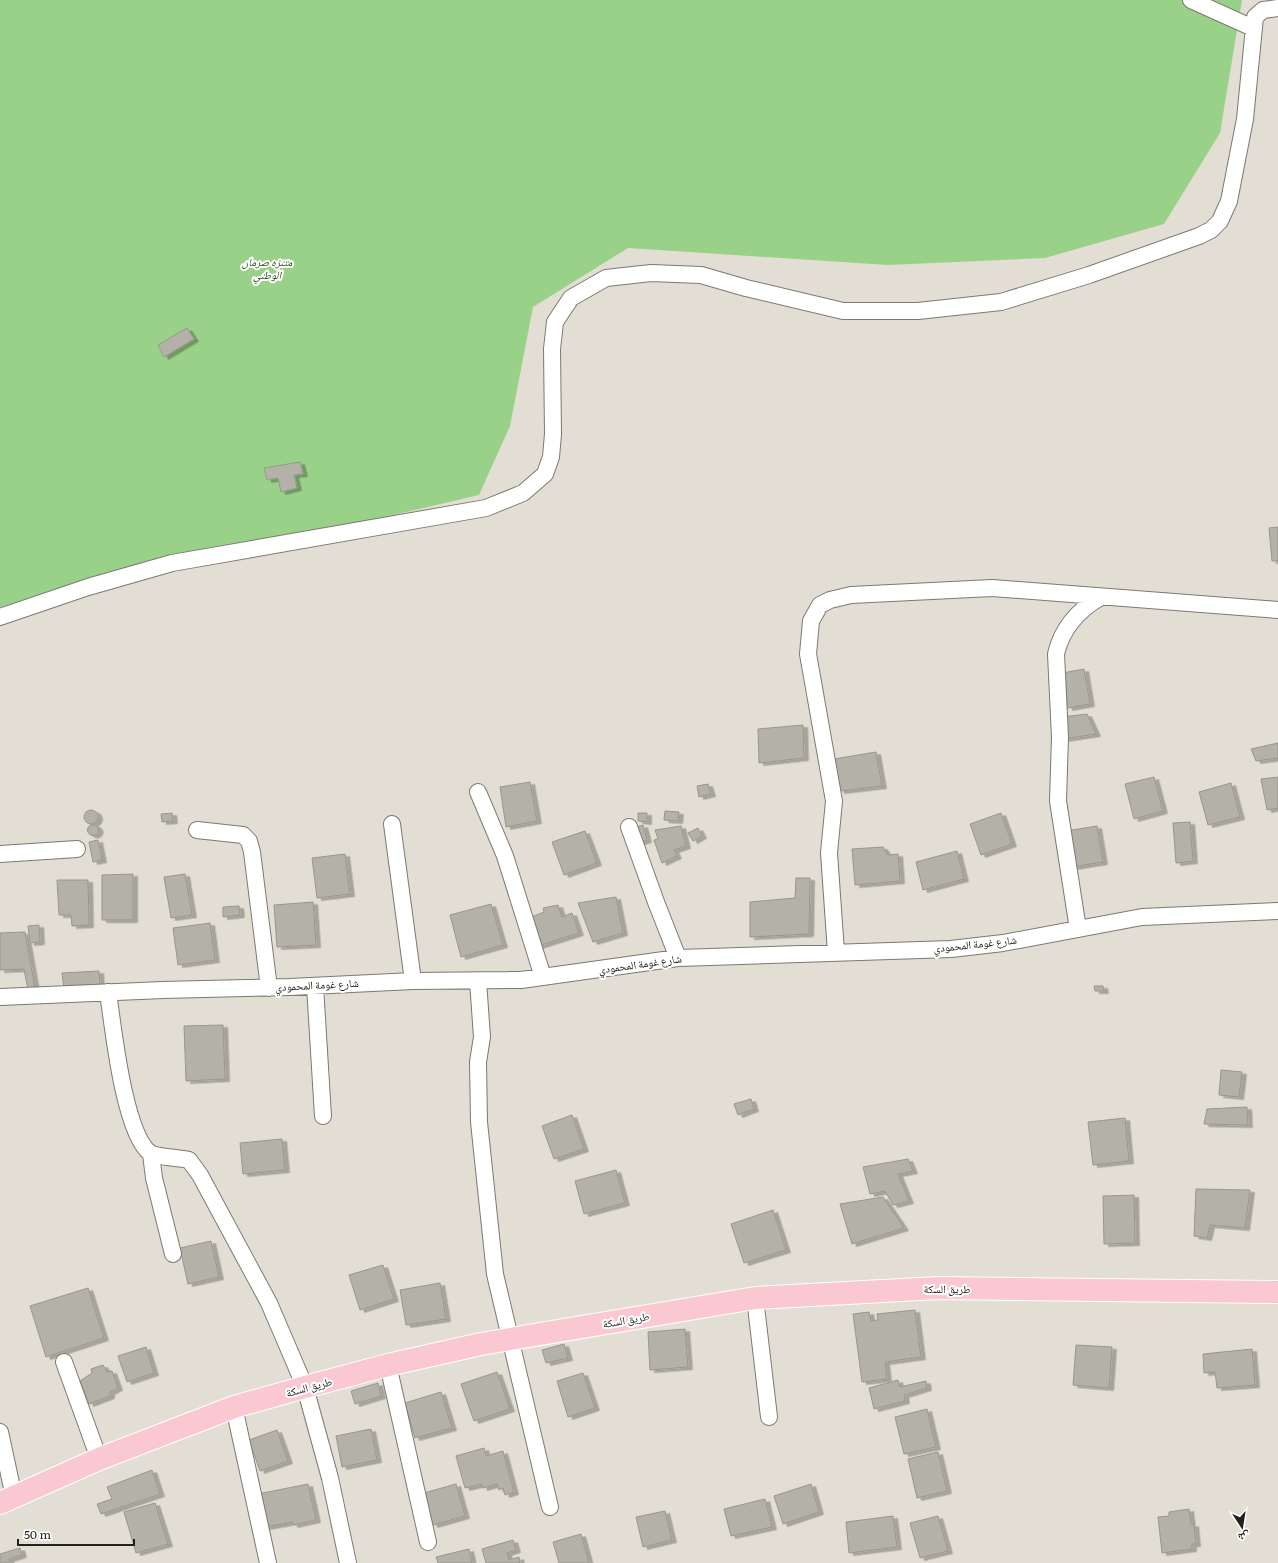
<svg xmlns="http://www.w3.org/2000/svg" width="1278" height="1563" font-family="Literata,'Noto Naskh Arabic',serif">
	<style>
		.green { fill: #9ad188 }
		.building { fill: #b4b1a8; stroke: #99968d; filter: url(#shadow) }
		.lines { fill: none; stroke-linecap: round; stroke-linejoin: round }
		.street-casing { stroke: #7c7970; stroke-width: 18 }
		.primary-casing { stroke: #fff; stroke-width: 24 }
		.street { stroke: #fff; stroke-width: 16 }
		.primary { stroke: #fac8d1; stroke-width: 22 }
		.labels { text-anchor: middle; stroke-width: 4; stroke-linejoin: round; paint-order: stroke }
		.park-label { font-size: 11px; font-style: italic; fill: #264a18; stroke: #fff }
		.street-label { font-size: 11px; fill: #22211d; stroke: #fff }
	</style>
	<defs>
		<filter id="shadow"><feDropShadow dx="4.5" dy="2.5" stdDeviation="0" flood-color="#0004"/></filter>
	</defs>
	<rect width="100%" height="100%" fill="#e2ded4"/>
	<path class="green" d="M0,0H1242L1220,133L1164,224L1045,258L888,265L628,248L533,307L510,426L479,495L0,607Z"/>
	<path class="building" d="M187,328L194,339L164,357L158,345Z
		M300,462L303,474L294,475L297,488L281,492L278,478L267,480L264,468Z
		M1278,527V561H1272L1269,528Z
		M1084,669L1090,704L1068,708L1062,673Z
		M1087,714L1096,734L1063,739L1062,717Z
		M803,725L804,758L759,763L758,729Z
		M1278,743V758L1256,761L1251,749Z
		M876,752L882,786L840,791L834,759Z
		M1154,777L1163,811L1134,819L1125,784Z
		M1278,777V808L1267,810L1261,779Z
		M530,782L537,821L506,827L500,787Z
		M1231,783L1240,817L1208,825L1199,792Z
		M708,784L711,794L699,797L697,786Z
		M84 817a7 7 0 1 1 14 0a7 7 0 1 1-14 0Z
		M665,811L679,812L678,821L664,820Z
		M172,813L173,821L162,822L161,814Z
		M638,813H647V822L638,821Z
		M1001,813L1012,844L981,855L970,824Z
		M1190,822L1193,861L1176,863L1173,823Z
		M87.5 830a5.5 5.5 0 1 1 11 0a5.5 5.5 0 1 1-11 0Z
		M643,825L647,840L638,843L633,828Z
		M681,826L686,846L674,850L677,856L662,863L654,840L658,839L655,830Z
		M1097,826L1103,862L1072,867L1066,831Z
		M698,828L702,836L693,841L688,833Z
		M585,831L597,863L564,875L552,842Z
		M98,840L102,860L93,862L89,842Z
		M883,847L888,855L898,854L900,881L855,885L852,849Z
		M957,851L964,879L923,890L916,862Z
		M345,854L350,894L317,898L312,858Z
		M133,874V920H102V875Z
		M185,874L192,915L171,918L164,877Z
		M796,878H810L809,934L750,937V902L795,898Z
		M57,880H88L89,925L72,926L71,915H59Z
		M616,897L623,933L593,942L578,903Z
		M313,902L316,945L277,947L274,905Z
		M491,904L503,945L461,957L450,915Z
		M558,905L562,917L572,913L579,933L538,946L529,918L544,912L543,908Z
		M239,906L240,915L223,917V907Z
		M210,923L215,960L178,965L173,928Z
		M39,925L40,942L30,943L28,926Z
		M25,932L35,988L28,990L24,969L0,970V933Z
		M99,971L100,987L64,989L62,973Z
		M1094,986H1103L1104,991H1095Z
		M223,1025L225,1079L186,1081L184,1026Z
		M1221,1070L1242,1072L1239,1097L1219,1095Z
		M751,1099L754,1109L738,1115L734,1104Z
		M1247,1107L1248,1125L1204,1124L1207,1109Z
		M572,1115L584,1149L554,1159L542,1126Z
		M1125,1118L1129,1161L1093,1165L1088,1122Z
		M282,1139L285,1170L243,1174L240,1143Z
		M908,1159L913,1171L898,1174L909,1201L893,1205L885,1191L870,1194L863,1167Z
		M616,1170L625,1203L584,1214L575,1181Z
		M1196,1189L1250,1190L1245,1228L1210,1225L1207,1238L1194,1236Z
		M1134,1195L1135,1243L1104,1244L1103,1196Z
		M883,1197L904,1228L852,1244L840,1204Z
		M773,1210L786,1250L744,1263L731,1224Z
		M211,1241L219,1277L188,1284L180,1248Z
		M383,1265L394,1299L360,1310L349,1275Z
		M440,1283L446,1319L406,1325L400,1290Z
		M88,1288L104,1338L46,1357L30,1306Z
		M915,1310L921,1357L885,1362L887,1379L862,1382L853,1314L869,1312L871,1321L878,1320L877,1314Z
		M685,1329L688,1367L650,1370L648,1332Z
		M564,1344L568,1358L546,1363L542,1350Z
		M1076,1345L1112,1347L1109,1388L1073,1385Z
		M146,1347L154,1373L127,1382L118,1356Z
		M1252,1349L1255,1385L1217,1388L1215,1372L1204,1373L1203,1354Z
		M103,1365L107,1372L112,1371L118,1388L110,1392V1396L89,1404L80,1381L92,1373L91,1369Z
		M497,1372L510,1409L474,1421L461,1384Z
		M583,1373L595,1408L568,1417L557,1381Z
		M898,1380L900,1387L926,1381L927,1388L904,1395L905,1401L874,1409L869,1388Z
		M378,1383L381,1396L355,1404L351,1391Z
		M441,1392L452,1428L415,1438L405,1403Z
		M927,1409L936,1447L904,1454L895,1417Z
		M371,1429L377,1460L342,1467L336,1436Z
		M277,1430L288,1461L260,1471L249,1440Z
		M484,1448L486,1456L503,1451L514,1492L505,1495L503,1488L499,1490L497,1484L483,1488L482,1484L465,1488L456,1456Z
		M938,1452L947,1491L917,1498L908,1459Z
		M152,1470L160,1494L101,1514L97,1504L112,1499L107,1487Z
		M308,1484L316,1520L293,1525V1522L265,1527L258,1494Z
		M456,1484L465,1516L433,1525L424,1493Z
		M811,1484L819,1512L783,1524L774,1496Z
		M765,1499L772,1527L731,1536L724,1509Z
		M155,1503L168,1544L136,1553L124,1512Z
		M1189,1509L1191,1525L1194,1524L1196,1544H1192V1549L1162,1553L1158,1517L1169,1516V1512Z
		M665,1511L672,1540L643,1547L636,1517Z
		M893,1516L897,1547L849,1553L846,1522Z
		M938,1516L948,1551L920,1558L910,1523Z
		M581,1534L589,1563H559L553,1542Z
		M513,1540L516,1550L507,1553L509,1560L519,1557L520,1563H486L482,1549Z
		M20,1548L22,1555L9,1559L10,1563H0V1554Z
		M469,1549L472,1563H438L436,1557Z"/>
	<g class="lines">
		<defs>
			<path id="street" d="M1191,0L1253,28
				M0,617L88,587L172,563L486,508L523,493L545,474L551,457L553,434L552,349L555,322L571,298L606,278L651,273L701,275L746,288L843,311H918L1001,302L1089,275L1199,236L1211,230L1220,221L1229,201L1245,119L1255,17L1263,10L1278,8
				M478,792L505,856L543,977
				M392,824L413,981
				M629,827L656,902L678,958
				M197,830L243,835L249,841L252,852L269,988
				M0,854L77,849
				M1078,929L1058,801L1060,737L1056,654C1062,628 1078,610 1101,597
				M836,952L829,853L834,801L808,654L811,621L820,605L830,600L851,595L992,588L1278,610
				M478,981L482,1037L478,1062L479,1122L495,1274L550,1507
				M315,986L323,1116
				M108,992C113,1027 124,1133 150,1153C156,1157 181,1158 189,1160L200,1175L269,1303L305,1387L330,1478L348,1563
				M0,997L163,990L290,987L413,981L521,980L678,958L951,949L1003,943L1142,917L1278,911
				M151,1154L154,1178L173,1254
				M755,1298L769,1417
				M64,1362L99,1459
				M388,1365L428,1542
				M234,1407L268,1563
				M0,1432L14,1497"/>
			<path id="primary" d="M0,1503L99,1459L234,1407L305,1387L388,1365L481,1344L755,1298L938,1288L1278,1292"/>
		</defs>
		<use href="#street" class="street-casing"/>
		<use href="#primary" class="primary-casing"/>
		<use href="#street" class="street"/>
		<use href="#primary" class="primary"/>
	</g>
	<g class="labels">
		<g class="park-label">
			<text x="267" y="266">متنزه صرمان<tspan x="267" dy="13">الوطني</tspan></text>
		</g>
		<g class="street-label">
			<text transform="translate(975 944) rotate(-6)" y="4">شارع غومة المحمودي</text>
			<text transform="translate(640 964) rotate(-8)" y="4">شارع غومة المحمودي</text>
			<text transform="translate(317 985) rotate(-3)" y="4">شارع غومة المحمودي</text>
			<text x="947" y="1293">طريق السكة</text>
			<text transform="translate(626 1320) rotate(-10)" y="4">طريق السكة</text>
			<text transform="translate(309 1387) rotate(-15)" y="4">طريق السكة</text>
		</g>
	</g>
	<g transform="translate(1242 1527) rotate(168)" stroke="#ffffff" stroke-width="3" paint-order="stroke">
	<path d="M0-3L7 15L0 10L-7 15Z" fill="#22211d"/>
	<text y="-6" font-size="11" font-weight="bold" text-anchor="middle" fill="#22211d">ش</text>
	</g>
	<path d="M18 1539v6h116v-6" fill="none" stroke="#22211d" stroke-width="2"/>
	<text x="24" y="1539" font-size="12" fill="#22211d" stroke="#ffffff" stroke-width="3" paint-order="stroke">50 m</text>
</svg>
